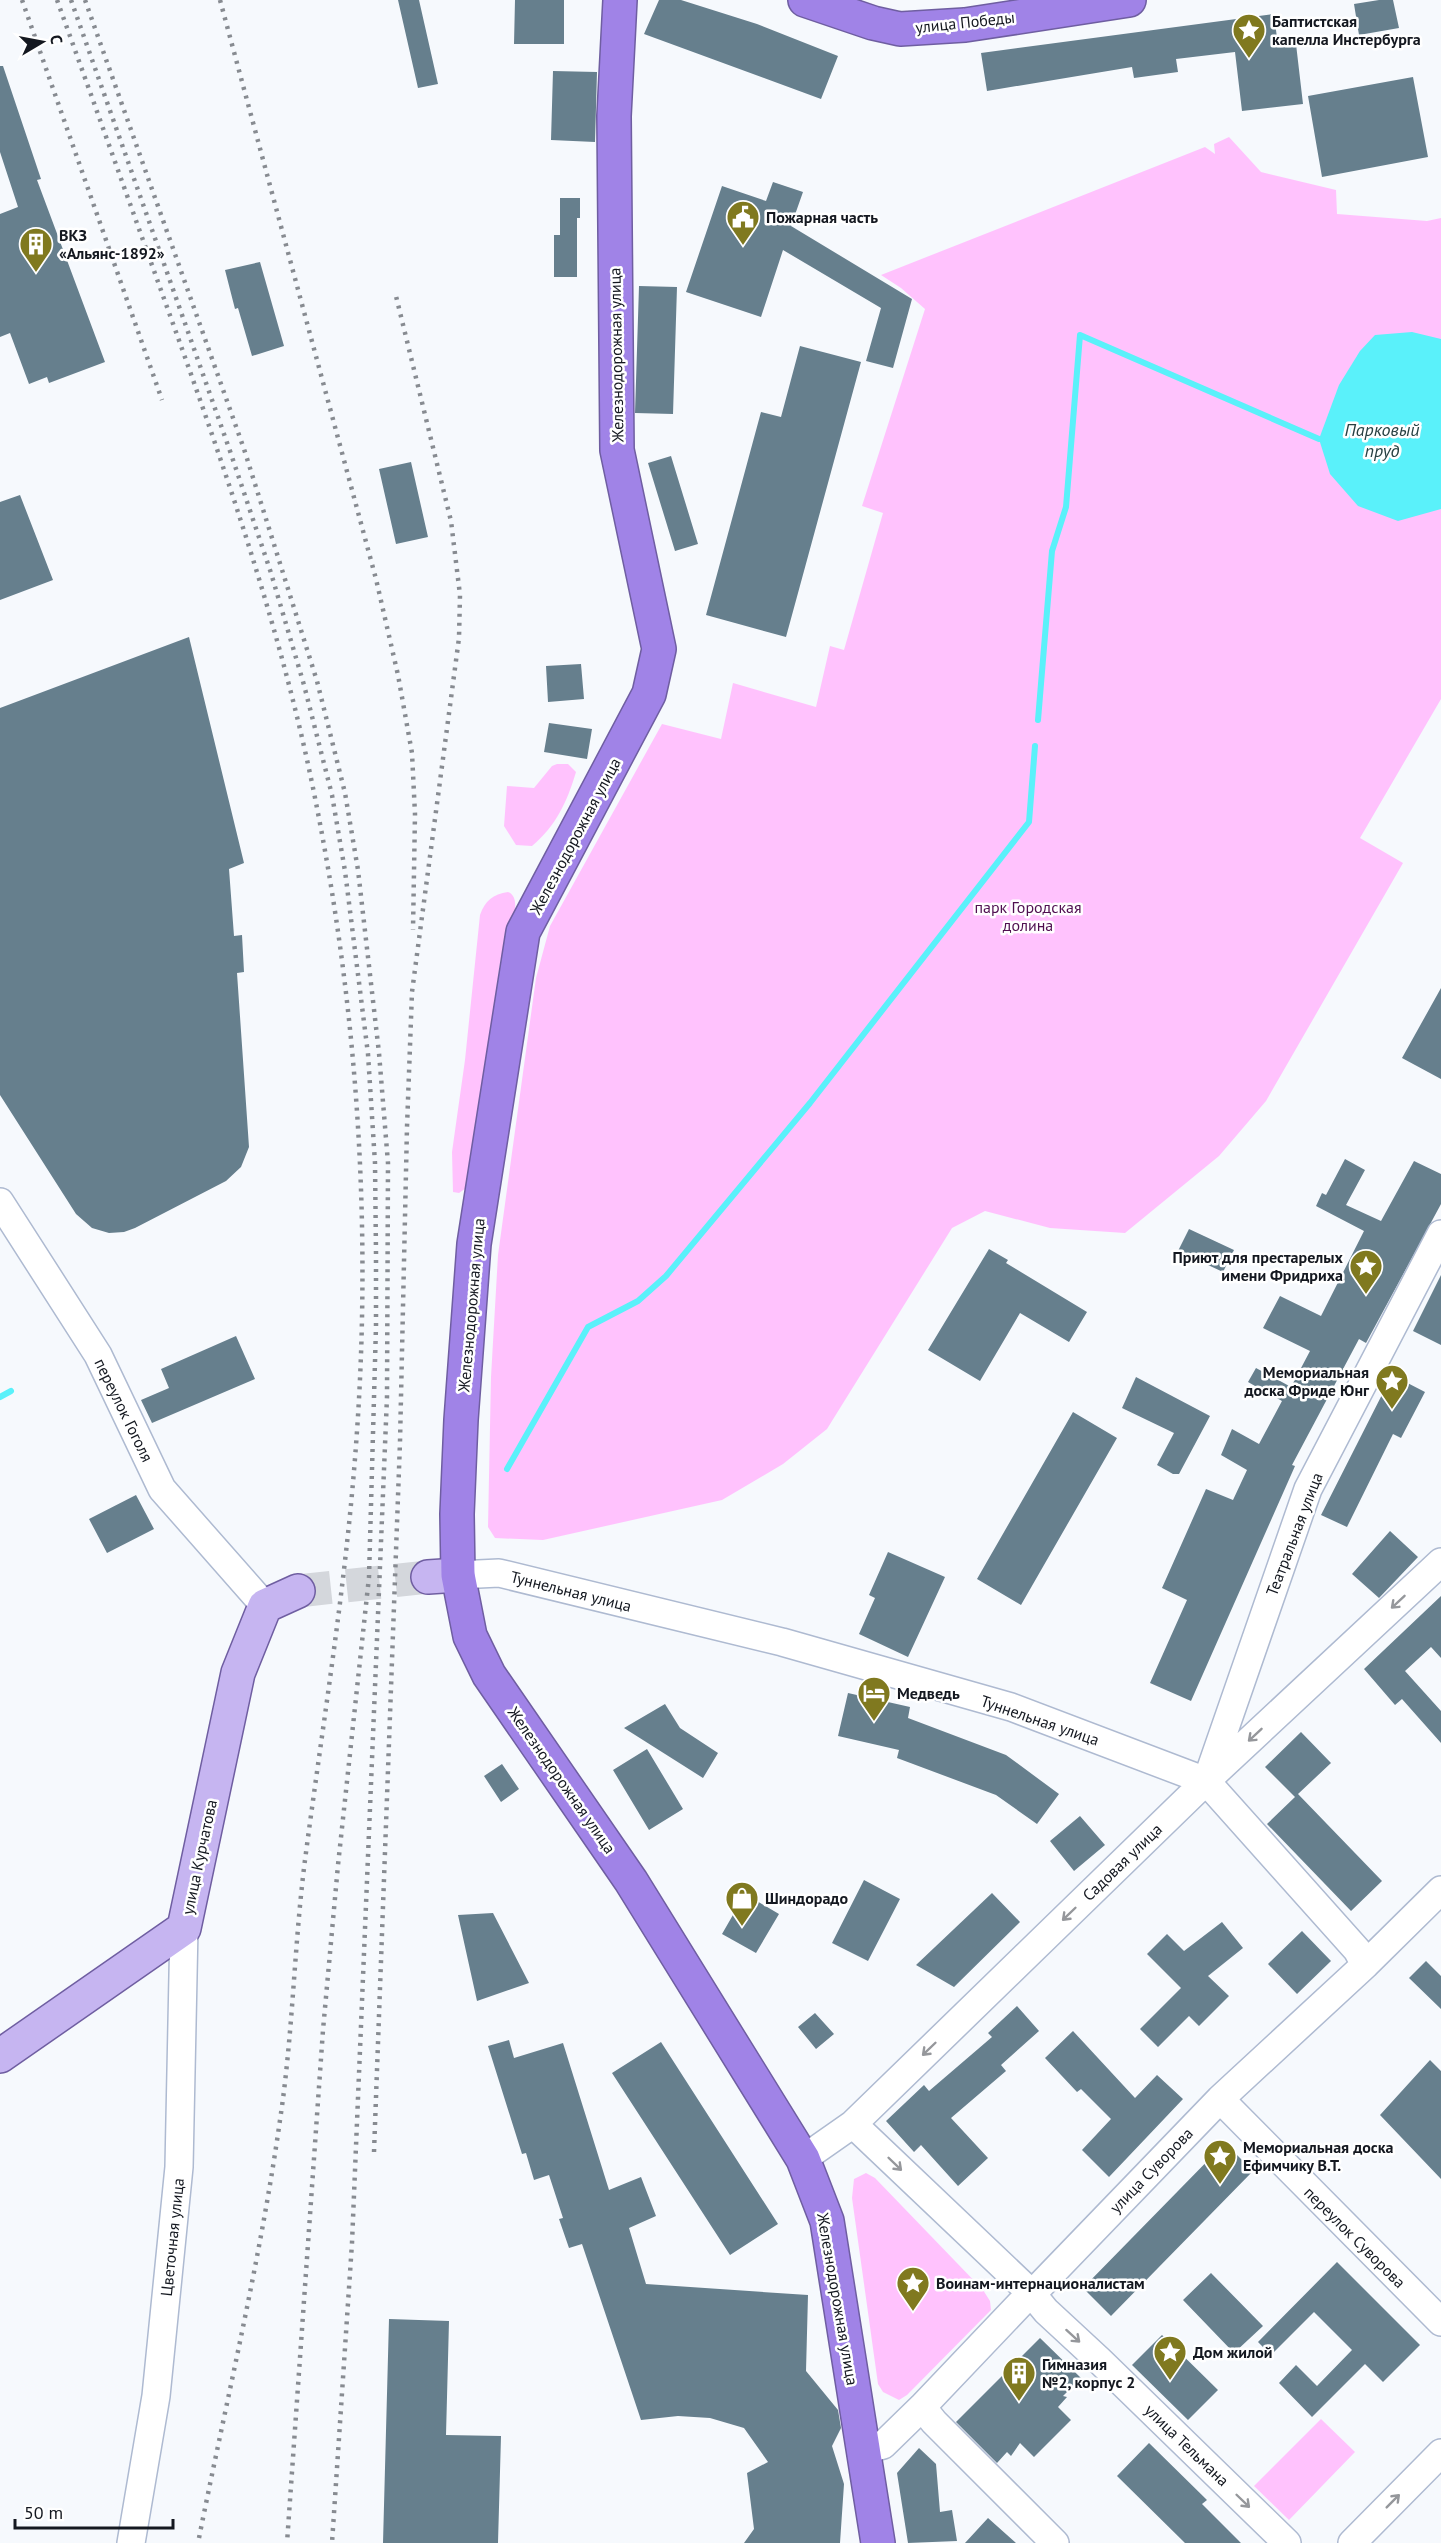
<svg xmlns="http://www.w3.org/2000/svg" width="1441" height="2543" font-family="'PT Sans',sans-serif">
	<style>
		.green { fill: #ffc2fd }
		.water { fill: #5af1fa }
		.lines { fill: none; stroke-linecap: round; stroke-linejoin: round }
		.stream { stroke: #5af1fa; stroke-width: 6 }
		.building { fill: #667f8d }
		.major-tunnel { stroke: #d4d7dc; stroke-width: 33; stroke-dasharray: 33 16; stroke-linecap: butt }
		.minor-casing { stroke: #aebad1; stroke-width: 30 }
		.major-casing { stroke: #6f5ea1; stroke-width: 36 }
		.highway-casing { stroke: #6f5ea1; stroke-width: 36 }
		.minor { stroke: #fff; stroke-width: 27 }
		.major { stroke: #c6b5f1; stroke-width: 33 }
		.highway { stroke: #a083e7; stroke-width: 33 }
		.rail { stroke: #878b91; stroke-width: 4.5; stroke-dasharray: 3 6; stroke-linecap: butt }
		.oneway { stroke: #95979b }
		.labels { text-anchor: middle; stroke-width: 5; stroke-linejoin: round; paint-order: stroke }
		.poi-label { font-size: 16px; font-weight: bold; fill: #141820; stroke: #fff; text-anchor: start }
		.street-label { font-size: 16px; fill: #141820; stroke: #fff }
		.park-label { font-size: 16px; fill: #500f51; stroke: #fff }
		.water-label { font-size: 18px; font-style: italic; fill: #284143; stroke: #fff }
	</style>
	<rect width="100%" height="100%" fill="#f6f9fd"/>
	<path class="green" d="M1229,137L1261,172L1336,190L1337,214L1427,221L1441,218V699L1360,838L1403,863L1266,1101L1219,1156L1125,1233L1050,1228L985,1211L952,1228L827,1429L783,1464L722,1500L543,1540L495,1538L488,1527L491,1377L498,1255L536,978L550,926L662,724L721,739L733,683L816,707L830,646L844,650L883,513L862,506L925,309L901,288L881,275L1205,147L1215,154L1214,144Z
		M557,764H568L576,772C567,802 556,826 532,846L516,845L504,826L507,786L534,788L552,766Z
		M508,892C527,899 503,946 500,963C497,981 497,999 495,1018C488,1074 478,1130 469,1186L459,1193L453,1192L452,1152L465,1060L480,915C485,901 493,894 508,892Z
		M866,2173L875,2178L983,2290L990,2301L991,2310L907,2395L899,2400L883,2392L878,2384L852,2198L854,2179Z
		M1321,2419L1355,2452L1289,2520L1254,2486Z"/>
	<path class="water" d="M1412,332L1441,339V509L1398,521L1358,506L1330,474L1319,439L1339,385L1360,351L1375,335Z"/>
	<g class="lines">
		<path class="stream" d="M1038,720L1052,551L1066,507L1080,335L1319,439
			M0,1397L11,1391
			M507,1469L588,1327L638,1301L666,1276L810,1103L1029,822L1035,746"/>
	</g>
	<path class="building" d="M398,0H419L438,84L418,88Z
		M515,0H564V44H514Z
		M659,0H681L757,24L838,56L821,99L644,34Z
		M1379,0H1393L1399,28L1359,35L1354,4Z
		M1274,14L1278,46L1296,44L1303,104L1242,111L1235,52L1176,59L1178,72L1134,78L1132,67L987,91L981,53Z
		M0,66H3L41,179L37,180L105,362L49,383L47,377L29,384L10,333L0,337V214L18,207L0,152Z
		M553,71L597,72L595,142L551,140Z
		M1413,77L1428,157L1322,177L1308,96Z
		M773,182L803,192L791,226L912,299L893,368L866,361L881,308L783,250L761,317L686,292L722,186L766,201Z
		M560,198H580V218H577V277H554V235H560Z
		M260,262L284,346L252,356L238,308L235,309L225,270Z
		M639,286L677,287L673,414L635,413Z
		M800,346L861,362L786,637L706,615L761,412L781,417Z
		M671,456L698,544L675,551L648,463Z
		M411,462L428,537L396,544L379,469Z
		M20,495L53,580L0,600V502Z
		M189,637L244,863L229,869L234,936L242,935L244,972L237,973L249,1147L241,1167L226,1181L135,1228L124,1232L109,1233L92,1228L76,1214L0,1095V708Z
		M581,664L584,699L548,702L546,666Z
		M549,723L592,729L587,759L544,752Z
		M1441,988V1079L1402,1058Z
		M1345,1159L1365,1170L1346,1205L1381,1221L1414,1161L1441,1174V1204L1366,1343L1359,1339L1292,1465L1295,1466L1191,1701L1150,1683L1187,1600L1162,1588L1206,1489L1233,1500L1247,1470L1221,1455L1232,1429L1259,1444L1282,1401L1248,1382L1256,1368L1291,1387L1310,1351L1263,1328L1280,1296L1321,1316L1364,1231L1316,1206L1322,1193L1326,1195Z
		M1189,1229L1234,1250L1223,1272L1178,1251Z
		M989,1249L1008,1260L1006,1263L1087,1312L1069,1342L1020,1313L980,1381L928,1350Z
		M1441,1275V1345L1413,1331Z
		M236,1336L255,1379L152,1423L141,1400L169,1388L161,1369Z
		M1392,1375L1425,1392L1401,1438L1393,1434L1347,1527L1321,1515Z
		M1136,1377L1210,1416L1179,1474H1173L1157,1465L1174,1433L1122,1408Z
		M1073,1412L1117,1438L1021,1605L977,1579Z
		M136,1495L154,1529L107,1553L89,1519Z
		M1390,1531L1418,1557L1379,1598L1352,1574Z
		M888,1552L945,1577L908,1657L859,1634L875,1598L869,1595Z
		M1441,1596V1658L1431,1647L1405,1671L1441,1711V1743L1402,1699L1395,1705L1364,1669Z
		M848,1693L910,1707L908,1718L1006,1755L1059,1794L1037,1824L996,1795L897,1758L899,1750L838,1736Z
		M665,1704L680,1728L718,1753L703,1778L624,1728Z
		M1301,1732L1331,1763L1298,1794L1382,1881L1351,1911L1267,1824L1295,1797L1265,1767Z
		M647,1749L683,1809L649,1830L613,1770Z
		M502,1764L519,1789L501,1802L484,1776Z
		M1080,1816L1105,1845L1074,1871L1050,1841Z
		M864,1880L900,1899L868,1961L832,1943Z
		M992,1893L1020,1922L954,1987L916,1965Z
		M745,1894L779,1914L756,1953L722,1934Z
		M493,1913L529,1983L477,2001L458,1915Z
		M1222,1922L1243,1948L1208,1976L1229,1996L1199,2026L1189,2016L1158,2047L1140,2029L1181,1988L1147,1954L1167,1934L1184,1951Z
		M1302,1931L1331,1961L1297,1994L1268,1964Z
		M1426,1961L1441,1976V2009L1409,1978Z
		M1017,2006L1039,2031L1001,2065L1006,2071L951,2118L988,2158L958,2186L921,2145L914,2152L886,2121L924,2085L929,2091L992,2037L988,2033Z
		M815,2013L834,2034L816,2049L798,2027Z
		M1073,2031L1135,2098L1157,2075L1183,2099L1109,2177L1082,2150L1111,2119L1081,2089L1077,2092L1045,2058Z
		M509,2040L514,2058L563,2043L609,2190L641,2177L656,2216L629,2228L646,2284L808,2295L806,2371L838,2410L841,2428L832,2446L844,2484L840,2543H744L754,2529L747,2473L768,2462L744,2428L710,2418L678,2416L641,2420L582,2244L569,2248L559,2219L563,2218L549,2175L534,2180L526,2153L522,2154L488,2046Z
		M661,2042L778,2224L730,2255L612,2073Z
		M1430,2060L1441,2071V2179L1380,2115Z
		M1225,2143L1253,2171L1111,2316L1083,2288Z
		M1337,2262L1420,2345L1383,2382L1365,2364L1312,2417L1279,2383L1296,2365L1317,2386L1352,2350L1314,2312L1271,2355L1258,2342Z
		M1211,2273L1263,2326L1234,2353L1183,2300Z
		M389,2319L449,2321L446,2435L501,2436L498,2543H383Z
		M1162,2335L1218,2390L1188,2420L1132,2365Z
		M1040,2338L1081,2378L1063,2396L1067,2397L1058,2407L1071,2420L1034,2457L1020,2443L1011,2456L1007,2452L997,2463L956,2422Z
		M1149,2443L1207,2500L1202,2504L1241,2543H1185L1117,2476Z
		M919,2448L936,2464L940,2512L952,2510L957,2541L908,2543L897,2473Z
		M988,2518L1016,2543H965Z"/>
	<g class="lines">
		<path class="major-tunnel" d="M298,1591L428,1577"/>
		<defs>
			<path id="minor" d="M0,1202L98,1355L162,1489L265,1606
				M458,1575L499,1573L782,1642L1011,1707L1206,1781L1357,1950L1365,1965
				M1208,1777L1308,1489L1441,1234
				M1220,2099L1441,2322
				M853,2124L1032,2294L1046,2311L1100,2361L1287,2543
				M803,2159L853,2124L1206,1781L1441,1562
				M922,2407L934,2422L1055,2543
				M865,2450L883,2445L922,2407L1020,2304L1032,2294L1220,2099L1365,1965L1441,1890
				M131,2543L156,2396L179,2167L184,1928
				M1352,2543L1441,2453"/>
			<path id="major" d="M428,1577L458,1575
				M0,2056L184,1928L238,1673L265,1606L298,1591"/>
			<path id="highway" d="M620,0L614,116L617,450L659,649L649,694L523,932L474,1244L461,1420L457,1514L458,1575L470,1636L489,1675L631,1881L803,2159L827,2221L878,2543
				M805,0L873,23L900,29L965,25L1129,0"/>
		</defs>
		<use href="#minor" class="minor-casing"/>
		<use href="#major" class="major-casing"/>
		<use href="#highway" class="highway-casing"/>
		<use href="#minor" class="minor"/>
		<use href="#major" class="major"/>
		<use href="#highway" class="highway"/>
		<path class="rail" d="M22,0L162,400
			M57,0C97,111 136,221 176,332C231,486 286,647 317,808C358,1017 372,1232 356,1445C346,1584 323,1722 305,1860C294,1946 293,2034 280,2120C260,2262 226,2402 198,2543
			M71,0L230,451L271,573L304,685L332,795L345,871L368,1054L375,1163L376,1253V1326L369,1577L338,1865L323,2030L287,2543
			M85,0L244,449L317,681L345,793L358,870L379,1053L388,1163L387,1397L352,2243L332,2543
			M220,0L376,579L398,675L412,753L415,814L413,930
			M374,2152L400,1442L407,1127L412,992L459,638L460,595L451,521L395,292"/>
	</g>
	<defs><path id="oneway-shaft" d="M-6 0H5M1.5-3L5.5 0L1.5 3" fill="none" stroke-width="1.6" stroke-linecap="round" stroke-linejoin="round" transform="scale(1.5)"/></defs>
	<g class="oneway">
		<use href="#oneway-shaft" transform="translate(1398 1602) rotate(137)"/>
		<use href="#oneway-shaft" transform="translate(1255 1735) rotate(137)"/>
		<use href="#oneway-shaft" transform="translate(1069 1914) rotate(136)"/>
		<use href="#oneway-shaft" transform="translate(929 2049) rotate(136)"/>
		<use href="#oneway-shaft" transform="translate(895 2164) rotate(44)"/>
		<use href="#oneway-shaft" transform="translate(1073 2336) rotate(42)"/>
		<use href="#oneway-shaft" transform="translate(1243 2501) rotate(44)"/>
		<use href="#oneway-shaft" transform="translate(1393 2501) rotate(-45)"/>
	</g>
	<defs>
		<symbol id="sight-pin" viewBox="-11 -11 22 30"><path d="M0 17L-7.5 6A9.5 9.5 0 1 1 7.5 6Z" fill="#80791f" stroke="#fff"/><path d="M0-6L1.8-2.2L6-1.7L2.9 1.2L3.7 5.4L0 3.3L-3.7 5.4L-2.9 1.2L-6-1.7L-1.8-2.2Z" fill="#fff"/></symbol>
		<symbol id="civic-pin" viewBox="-11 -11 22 30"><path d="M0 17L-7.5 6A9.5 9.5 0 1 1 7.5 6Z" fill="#80791f" stroke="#fff"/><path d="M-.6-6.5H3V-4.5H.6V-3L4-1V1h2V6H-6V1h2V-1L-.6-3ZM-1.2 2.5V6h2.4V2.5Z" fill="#fff"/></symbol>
		<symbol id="building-pin" viewBox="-11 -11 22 30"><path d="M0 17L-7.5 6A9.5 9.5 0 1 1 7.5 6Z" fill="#80791f" stroke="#fff"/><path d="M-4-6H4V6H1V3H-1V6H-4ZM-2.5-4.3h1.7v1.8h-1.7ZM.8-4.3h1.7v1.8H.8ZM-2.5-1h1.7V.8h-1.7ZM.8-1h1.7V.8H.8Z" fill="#fff"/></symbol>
		<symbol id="hotel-pin" viewBox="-11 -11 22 30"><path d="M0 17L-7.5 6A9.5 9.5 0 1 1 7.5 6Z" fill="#80791f" stroke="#fff"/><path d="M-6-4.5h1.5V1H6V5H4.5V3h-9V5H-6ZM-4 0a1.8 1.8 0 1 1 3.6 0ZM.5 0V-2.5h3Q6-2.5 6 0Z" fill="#fff"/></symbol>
		<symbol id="shop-pin" viewBox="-11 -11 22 30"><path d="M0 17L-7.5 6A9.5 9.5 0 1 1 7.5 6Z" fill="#80791f" stroke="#fff"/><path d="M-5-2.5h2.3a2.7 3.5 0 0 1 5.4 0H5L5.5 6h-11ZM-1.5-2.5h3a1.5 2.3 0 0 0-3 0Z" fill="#fff"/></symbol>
	</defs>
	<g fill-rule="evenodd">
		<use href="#sight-pin" x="1230" y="11" width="38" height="52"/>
		<use href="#civic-pin" x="724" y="198" width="38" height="52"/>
		<use href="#building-pin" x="17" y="225" width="38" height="52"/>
		<use href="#sight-pin" x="1347" y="1247" width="38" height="52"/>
		<use href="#sight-pin" x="1373" y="1362" width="38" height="52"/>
		<use href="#hotel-pin" x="855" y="1674" width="38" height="52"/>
		<use href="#shop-pin" x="723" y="1879" width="38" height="52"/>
		<use href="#sight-pin" x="1201" y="2137" width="38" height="52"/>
		<use href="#sight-pin" x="894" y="2264" width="38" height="52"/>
		<use href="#sight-pin" x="1151" y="2333" width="38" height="52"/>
		<use href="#building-pin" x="1000" y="2354" width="38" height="52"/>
	</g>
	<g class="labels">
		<g class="poi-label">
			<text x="1272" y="27">Баптистская<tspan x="1272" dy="18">капелла Инстербурга</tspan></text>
			<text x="766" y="223">Пожарная часть</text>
			<text x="59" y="241">ВКЗ<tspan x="59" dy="18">«Альянс-1892»</tspan></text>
			<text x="1343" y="1263" text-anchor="end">Приют для престарелых<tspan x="1343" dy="18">имени Фридриха</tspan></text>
			<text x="1369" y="1378" text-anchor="end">Мемориальная<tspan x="1369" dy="18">доска Фриде Юнг</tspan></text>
			<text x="897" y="1699">Медведь</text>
			<text x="765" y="1904">Шиндорадо</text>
			<text x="1243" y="2153">Мемориальная доска<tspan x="1243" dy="18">Ефимчику В.Т.</tspan></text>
			<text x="936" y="2289">Воинам-интернационалистам</text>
			<text x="1193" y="2358">Дом жилой</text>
			<text x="1042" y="2370">Гимназия<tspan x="1042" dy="18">№2, корпус 2</tspan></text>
		</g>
		<g class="street-label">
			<text transform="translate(965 22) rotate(-6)" y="6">улица Победы</text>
			<text transform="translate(616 355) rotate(-91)" y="6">Железнодорожная улица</text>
			<text transform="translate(575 836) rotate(-62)" y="6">Железнодорожная улица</text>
			<text transform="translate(471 1305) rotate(-85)" y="6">Железнодорожная улица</text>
			<text transform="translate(124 1410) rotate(64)" y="6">переулок Гоголя</text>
			<text transform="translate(1294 1534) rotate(-69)" y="6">Театральная улица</text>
			<text transform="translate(571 1591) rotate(14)" y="6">Туннельная улица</text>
			<text transform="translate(1040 1720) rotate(19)" y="6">Туннельная улица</text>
			<text transform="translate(562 1780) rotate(55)" y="6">Железнодорожная улица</text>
			<text transform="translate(199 1857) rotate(-78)" y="6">улица Курчатова</text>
			<text transform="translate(1122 1862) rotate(-44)" y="6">Садовая улица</text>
			<text transform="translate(1151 2170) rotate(-46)" y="6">улица Суворова</text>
			<text transform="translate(172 2237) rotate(-84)" y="6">Цветочная улица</text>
			<text transform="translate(1355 2237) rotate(45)" y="6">переулок Суворова</text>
			<text transform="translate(838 2299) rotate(80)" y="6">Железнодорожная улица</text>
			<text transform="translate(1187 2445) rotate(44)" y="6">улица Тельмана</text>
		</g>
		<g class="park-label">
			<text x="1028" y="913">парк Городская<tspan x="1028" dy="18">долина</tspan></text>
		</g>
		<g class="water-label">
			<text x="1382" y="436">Парковый<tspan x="1382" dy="21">пруд</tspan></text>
		</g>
	</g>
	<g transform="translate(42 42) rotate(80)" stroke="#ffffff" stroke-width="4.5" paint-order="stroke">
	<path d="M0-4.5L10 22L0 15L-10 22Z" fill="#141820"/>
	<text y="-9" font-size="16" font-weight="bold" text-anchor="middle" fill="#141820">С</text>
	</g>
	<path d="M15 2519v9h158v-9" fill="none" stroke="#141820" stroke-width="3"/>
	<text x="24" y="2519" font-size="18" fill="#141820" stroke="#ffffff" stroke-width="4.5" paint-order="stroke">50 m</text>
</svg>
